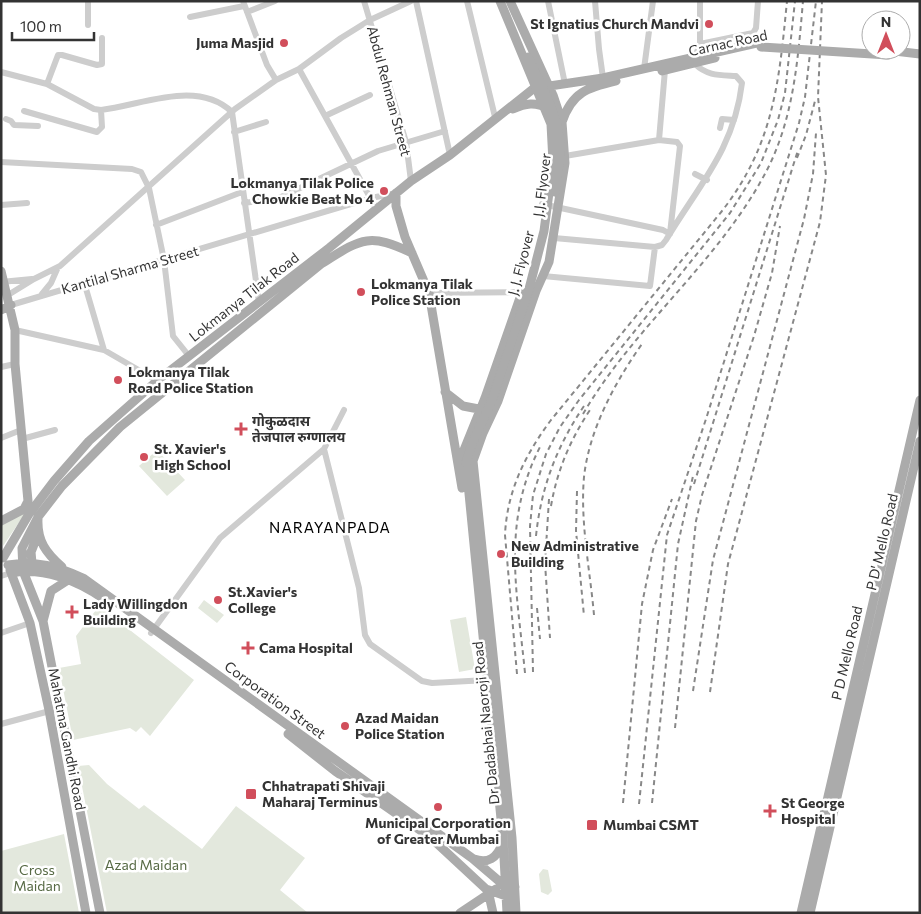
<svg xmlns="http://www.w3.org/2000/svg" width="921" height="914" font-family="Commissioner,'Noto Sans Devanagari',sans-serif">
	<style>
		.green { fill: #e3e8dd }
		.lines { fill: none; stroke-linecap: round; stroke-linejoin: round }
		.minor { stroke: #cdcdcd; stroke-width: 6 }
		.major { stroke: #ababab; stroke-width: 9 }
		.rail { stroke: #888; stroke-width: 2; stroke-dasharray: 5 4; stroke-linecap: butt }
		.major-bridge { stroke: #ababab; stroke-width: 9 }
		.poi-dot { fill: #d14e5b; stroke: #fff; stroke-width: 2 }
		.labels { text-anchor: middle; stroke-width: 5; stroke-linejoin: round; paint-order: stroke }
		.poi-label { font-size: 14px; font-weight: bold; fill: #333; stroke: #fff; text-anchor: start }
		.street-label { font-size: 14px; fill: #333; stroke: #fff }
		.park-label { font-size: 14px; fill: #576a45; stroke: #fff }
		.neighbourhood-label { font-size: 15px; letter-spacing: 1px; fill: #000; stroke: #fff }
	</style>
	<rect width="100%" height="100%" fill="#fff"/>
	<path class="green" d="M157,450L185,480L167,496L139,466Z
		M26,512L3,546L1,523Z
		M204,600L224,615L217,623L198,608Z
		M99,606L194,680L150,736L141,727L136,732L130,728L73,740L59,668L81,664L76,636Z
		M466,617L475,669L459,672L450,620Z
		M89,765L107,784L139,809L144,805L202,849L236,806L305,858L280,890L308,913H107L78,766Z
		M64,834L79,913H1V851Z
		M543,869L548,870L552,891L548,895L541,892L539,874Z"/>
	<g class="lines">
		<path class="minor" d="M243,1L267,65L276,80
			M364,1L406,142L411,181
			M416,1L450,155
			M467,1L495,117
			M548,1L565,84
			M595,1L599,49L603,78
			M247,12L275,1
			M190,17L244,6
			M88,25V1
			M700,44L753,33L756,28L758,1
			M695,57L700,44V1
			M299,69L377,210
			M644,69L653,1
			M1,72L47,84L94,109L101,110C143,105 197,79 232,112L259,302
			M47,84L58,55H62L97,65L102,64V38
			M24,111L97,132L102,127L101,110
			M325,116L370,95
			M6,119L11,121L14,125L38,126
			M720,128L722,119L734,120
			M234,132L266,122
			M659,140L665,70
			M565,156L659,140L677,142L680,146L670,233
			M1,162L132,169L141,172L149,188L164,260L173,336L189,356
			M695,174L707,180
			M244,203L279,198L378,151L445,131
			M542,204L663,230L670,234
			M1,205L27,203
			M156,225L242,192
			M554,238L655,247L662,245L666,240C698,186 734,150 742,83L736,76C720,75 707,76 695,64
			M543,276L650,286L655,247
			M1,282L32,279
			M84,282L104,350
			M429,293L522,292
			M42,294L51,283L58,267
			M8,295L34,279L60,266L235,109L276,80L299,69L341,38L370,20L411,1
			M11,305L371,198L396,193
			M15,330L104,350L168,387
			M1,367L15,364
			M344,410L324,449L359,588L365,635L370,644L422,681L432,683L487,680
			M1,438L21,430
			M22,439L55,430
			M1,576L11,573
			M1,633L30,623
			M151,633L220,538L324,449
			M1,724L61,708"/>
		<path class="major" d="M510,1L553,95L562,122L565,163L549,262L536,291L498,401L483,433L473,461L512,838L516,913
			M886,50L920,54
			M662,71L715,58
			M543,87L603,78L761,42
			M513,109C526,103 535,102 548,108
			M562,122C572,92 587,88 616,81
			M396,193V206L405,237L429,293L462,488
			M1,271L15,330V364L28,501L24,509L1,521
			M1,310L11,305
			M445,392L463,406L484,410
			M460,460L485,398L522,292
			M466,463L503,839L507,913
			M38,519C37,541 46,553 62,567
			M3,558L29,514L54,481L89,441L158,380L329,248L411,181L450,155L533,89
			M32,563L31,552L38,534
			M8,565C36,560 58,567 83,578L472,858L506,887H515
			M10,570L30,623L49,710L86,913
			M11,573C43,567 77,580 104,599
			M43,621L51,591L68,580
			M288,734L335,771L430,837L486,889L506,896H515
			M474,859C488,864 497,858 502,844
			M489,895L493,913
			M100,913L43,621L23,571L22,548L38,517L62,486L120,427L321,264C361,239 368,232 412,253
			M460,913L496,889
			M801,913L920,400
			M810,913L920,441"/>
		<path class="rail" d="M797,158L806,135L815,101
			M583,414C635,325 721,260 768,168C794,116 798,58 803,1
			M694,484L798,150
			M577,491L576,531L584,616
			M549,499L545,563L550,638
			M551,506C557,471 570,440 590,410
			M536,536C541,487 557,446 584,406
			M537,608L540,639
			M594,615C590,570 580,522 584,477C589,430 615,382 642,344
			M533,672L530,526L533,495L546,454L560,427L579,400L730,213L761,163L778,120L785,93L795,1
			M525,673C517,591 501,522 541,445
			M517,674L505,535C507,491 525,455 551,420L722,211C774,144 779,82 787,1
			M693,691L713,560L804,219L813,174L816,133
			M710,692L728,564L820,222L826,175L818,97L822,1
			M675,728L696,521L702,495L754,336L772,273L780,226
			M623,803L642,604L653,550L672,499
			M652,803L678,544L693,476
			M639,804L667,535L706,419L799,123L805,97L816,1"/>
		<path class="major-bridge" d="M761,47L888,55
			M528,57C541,86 558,112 560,145C561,161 557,177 555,192
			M466,463L471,446L492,400L529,289L544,231L553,162L551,124L500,1"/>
	</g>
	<g class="poi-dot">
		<circle cx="709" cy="24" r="5"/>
		<circle cx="284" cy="43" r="5"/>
		<circle cx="384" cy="191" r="5"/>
		<circle cx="361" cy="292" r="5"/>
		<circle cx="118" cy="380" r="5"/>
		<path d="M238.5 421.5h5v5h5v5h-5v5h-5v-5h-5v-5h5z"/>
		<circle cx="144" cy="457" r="5"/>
		<circle cx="501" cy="554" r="5"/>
		<circle cx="218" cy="600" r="5"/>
		<path d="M69.5 604.5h5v5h5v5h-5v5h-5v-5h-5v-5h5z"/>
		<path d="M245.5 640.5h5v5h5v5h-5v5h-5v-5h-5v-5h5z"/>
		<circle cx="345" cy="726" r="5"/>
		<rect x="245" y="788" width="12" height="12" rx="2.5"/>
		<circle cx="438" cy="807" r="5"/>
		<path d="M767.5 803.5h5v5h5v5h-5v5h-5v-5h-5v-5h5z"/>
		<rect x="586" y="819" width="12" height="12" rx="2.5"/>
	</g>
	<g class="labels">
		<g class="poi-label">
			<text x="699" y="29" text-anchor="end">St Ignatius Church Mandvi</text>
			<text x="274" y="48" text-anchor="end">Juma Masjid</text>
			<text x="374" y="188" text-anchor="end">Lokmanya Tilak Police<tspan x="374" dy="16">Chowkie Beat No 4</tspan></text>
			<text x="371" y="289">Lokmanya Tilak<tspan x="371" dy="16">Police Station</tspan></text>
			<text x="128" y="377">Lokmanya Tilak<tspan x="128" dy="16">Road Police Station</tspan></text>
			<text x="252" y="426">गोकुळदास<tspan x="252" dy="16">तेजपाल रुग्णालय</tspan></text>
			<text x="154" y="454">St. Xavier's<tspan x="154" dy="16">High School</tspan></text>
			<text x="511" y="551">New Administrative<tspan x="511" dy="16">Building</tspan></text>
			<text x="228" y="597">St.Xavier's<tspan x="228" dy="16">College</tspan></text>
			<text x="83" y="609">Lady Willingdon<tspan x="83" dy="16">Building</tspan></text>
			<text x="259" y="653">Cama Hospital</text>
			<text x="355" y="723">Azad Maidan<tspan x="355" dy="16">Police Station</tspan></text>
			<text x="262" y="791">Chhatrapati Shivaji<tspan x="262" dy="16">Maharaj Terminus</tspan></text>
			<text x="781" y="808">St George<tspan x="781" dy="16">Hospital</tspan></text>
			<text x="438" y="828" text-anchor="middle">Municipal Corporation<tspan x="438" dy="16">of Greater Mumbai</tspan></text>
			<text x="603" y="830">Mumbai CSMT</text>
		</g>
		<g class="street-label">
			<text transform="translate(728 43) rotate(-12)" y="5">Carnac Road</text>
			<text transform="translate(389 91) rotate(75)" y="5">Abdul Rehman Street</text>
			<text transform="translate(542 185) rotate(-83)" y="5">J.J. Flyover</text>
			<text transform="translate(521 263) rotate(-75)" y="5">J. J. Flyover</text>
			<text transform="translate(130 270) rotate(-16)" y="5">Kantilal Sharma Street</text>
			<text transform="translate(244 297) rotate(-38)" y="5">Lokmanya Tilak Road</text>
			<text transform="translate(882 542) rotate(-77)" y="5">P D' Mello Road</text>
			<text transform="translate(847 653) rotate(-77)" y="5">P D Mello Road</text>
			<text transform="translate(275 700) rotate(36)" y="5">Corporation Street</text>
			<text transform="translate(486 723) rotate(-96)" y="5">Dr Dadabhai Naoroji Road</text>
			<text transform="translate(67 739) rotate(79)" y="5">Mahatma Gandhi Road</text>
		</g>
		<g class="park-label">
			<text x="146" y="870">Azad Maidan</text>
			<text x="37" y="875">Cross<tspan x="37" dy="16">Maidan</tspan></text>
		</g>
		<g class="neighbourhood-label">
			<text x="330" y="533">NARAYANPADA</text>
		</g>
	</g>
	<rect width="921" height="914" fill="none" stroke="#333333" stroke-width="5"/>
	<g transform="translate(886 35)"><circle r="24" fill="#ffffff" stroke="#adadad"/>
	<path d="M0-4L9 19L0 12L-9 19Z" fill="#d14e5b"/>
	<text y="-8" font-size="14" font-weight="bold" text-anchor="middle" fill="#333333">N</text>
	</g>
	<path d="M12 32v8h82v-8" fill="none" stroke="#333333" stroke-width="2.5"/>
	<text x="20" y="32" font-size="15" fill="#333333" stroke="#ffffff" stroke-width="4" paint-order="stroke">100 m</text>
</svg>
